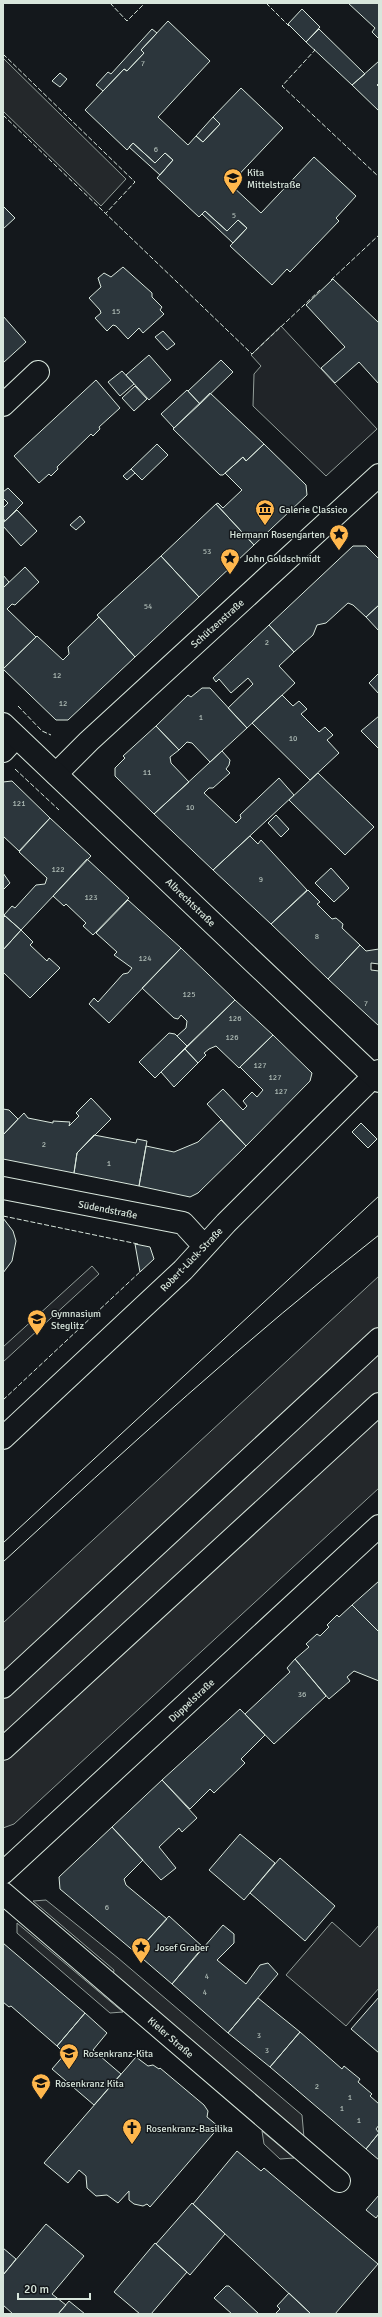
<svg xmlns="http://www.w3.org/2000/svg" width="382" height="2317" font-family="Signika,sans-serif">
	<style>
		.green { fill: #202428; stroke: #939e99 }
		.parking { fill: #24282b; stroke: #939e99 }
		.building { fill: #2c363c; stroke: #d8e6dc }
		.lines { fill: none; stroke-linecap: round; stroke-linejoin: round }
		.minor-casing { stroke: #d8e6dc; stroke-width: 24 }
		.major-casing { stroke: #d8e6dc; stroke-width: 24 }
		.highway-casing { stroke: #d8e6dc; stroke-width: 24 }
		.minor { stroke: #14181c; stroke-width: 22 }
		.major { stroke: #14181c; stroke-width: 22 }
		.highway { stroke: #14181c; stroke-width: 22 }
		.tram { stroke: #d8e6dc; stroke-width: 1 }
		.fence { stroke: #d8e6dc; stroke-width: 1; stroke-dasharray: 5 2; stroke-linecap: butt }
		.labels { text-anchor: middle; stroke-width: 3; stroke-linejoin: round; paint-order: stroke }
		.number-label { font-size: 8px; fill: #adbab4 }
		.poi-label { font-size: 10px; fill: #d8e6dc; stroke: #14181c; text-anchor: start }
		.street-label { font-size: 10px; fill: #d8e6dc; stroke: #14181c }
	</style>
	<rect width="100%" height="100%" fill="#14181c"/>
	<path class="green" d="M281,326L377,429L326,476L253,406L254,374L261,366L251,355Z
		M92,1266L99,1274L3,1362V1347Z"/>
	<path class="parking" d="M3,58L126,179L101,206L3,111Z
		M379,1276V1488L14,1824L3,1828V1623Z
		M46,1900L118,1958L302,2115L304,2138L113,1976L114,1970L33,1901Z
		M332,1922L360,1947L379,1925V1988L346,2026L286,1975Z
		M17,1923L123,2012L110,2013L17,1933Z
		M262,2131L294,2158L280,2159L264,2144Z"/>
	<path class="building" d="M348,3H379V39L372,32L375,28Z
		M302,9L320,27L306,42L288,24Z
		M168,21L210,61L158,117L188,145L196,136L203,142L220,124L213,117L241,88L283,128L230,184L261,213L314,157L356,196L336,218L339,221L290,272L287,269L272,285L230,246L247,228L238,220L227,231L205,211L199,217L157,178L173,160L165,153L155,163L133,143L127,150L85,110L124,69L127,71L144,53L141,50Z
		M152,29L157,33L141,50L144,53L127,71L124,69L103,91L96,85L108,72L111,74Z
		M319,29L365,74L352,85L306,42Z
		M379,61V83L377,85L379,87V111L352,85Z
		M60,73L67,79L60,87L52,81Z
		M213,117L220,124L203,142L196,136Z
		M133,143L155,163L165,153L173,160L160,175L129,147Z
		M3,206L15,218L3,229Z
		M205,211L227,231L238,220L247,228L233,243L202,214Z
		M123,267L152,293V297L162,307L160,310L164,314L143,333L139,328L128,339L116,326L113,325L107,331L95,318L101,313L100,310L89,298L101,287L98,278L104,273L111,277Z
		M333,279L379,323V384L359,362L335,383L321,368L345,347L306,305Z
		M3,316L26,342L3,363Z
		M163,331L175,344L167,350L155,337Z
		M149,355L171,380L149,400L126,375Z
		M221,360L233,372L200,404L188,391Z
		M122,371L134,384L120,396L108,382Z
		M96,380L120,408L99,427L100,429L93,436L91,434L57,467L58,469L51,476L49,474L39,483L14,456Z
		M135,386L147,399L134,411L122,398Z
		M187,390L200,404L174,428L161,414Z
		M210,393L264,444L246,461L243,457L223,475H220L173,429Z
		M157,444L168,455L142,480L131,469Z
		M264,444L306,485L307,495L254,545L216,504L218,503L223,508L242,490L225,473L243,457L246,461Z
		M131,469L135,473L127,480L123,476Z
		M8,488L23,503L5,521L3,518V508L8,503L3,498V492Z
		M216,504L254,545L199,597L161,556Z
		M17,510L37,531L21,546L3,526V523Z
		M80,516L85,522L76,530L70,525Z
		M353,546H366L379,559V605L366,617L353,605L348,603L326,623L317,625L313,635L294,652L269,625Z
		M161,556L199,597L135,657L97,615Z
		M25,567L39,582L15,605L12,604L7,609L36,637L3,669V588Z
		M3,575L9,582L3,588Z
		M379,605V631L366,617Z
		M99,617L135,657L68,720H56L3,669L37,636L63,660L69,654L68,647Z
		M269,625L294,652L279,666L295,683L247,728L228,708L253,684L248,678L231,693L219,679L216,682L213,678Z
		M379,673V694L369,683Z
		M202,688H210L247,728L210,762L192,743L187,742L179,750L156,726L188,695L191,697Z
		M282,695L293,706L299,701L307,709L301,714L319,732L325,727L333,735L327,740L339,753L310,780L252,723Z
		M379,716V749L361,731Z
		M156,726L179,750L170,757L171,763L189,782L154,814L115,776V768L125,758L123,756Z
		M222,751L230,760L229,765L226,769L230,773L213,788H209L204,793L236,823L241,818L240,815L279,778L294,795L213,870L154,814Z
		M318,773L374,827L345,855L289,800Z
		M12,781L50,818L19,851L3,836V782Z
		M276,815L289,829L281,837L268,823Z
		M50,818L91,856L21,930L4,915L12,906L15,908L36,885L45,884L47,878L19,852Z
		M250,836L258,844L261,840L307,890L271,924L213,870Z
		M87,859L129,898L93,935L83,926L86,923L66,904L64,906L53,896Z
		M331,868L349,888L334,902L315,883Z
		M3,873L10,883L3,890Z
		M308,890L320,902L317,904L332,919L336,918L343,924L342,928L360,945L328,979L271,924Z
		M128,900L181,948L109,1023L89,1004L94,998L98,1002L123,974L128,973L132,968L114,955L117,952L96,933Z
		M5,916L21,930L3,950V918Z
		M21,930L33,942L30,945L47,961L49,958L60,968L30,998L3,972V950Z
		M360,945L366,951L379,949V964L371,963V970L379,971V1026L328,979Z
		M181,948L235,1000L187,1046L177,1036L186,1028L187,1021L181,1015L178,1019L174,1018L142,988Z
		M235,1000L273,1035L239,1068L216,1046L209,1049L204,1053L206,1055L198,1063L185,1049Z
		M169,1033L175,1034L187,1046L155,1078L139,1062Z
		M273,1035L312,1073L310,1081L246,1146L207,1104L223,1089L243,1110L247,1106L243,1101L252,1092L257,1097L263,1090L240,1067Z
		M185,1049L198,1063L174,1087L161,1072Z
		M91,1098L111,1119L77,1153L74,1173L3,1159V1135L24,1113L28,1118L53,1123V1121L70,1122L69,1126L79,1116L76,1113Z
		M3,1109L9,1110L18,1119L3,1135Z
		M221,1120L246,1146L198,1193L190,1197L139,1186L146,1146L174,1152L198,1142Z
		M361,1123L377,1139L368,1148L352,1132Z
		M94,1135L136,1143L137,1139L147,1141L139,1186L74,1173L77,1153Z
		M3,1218L13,1231L16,1241L12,1261L3,1273Z
		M135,1244L150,1247L154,1259L140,1272Z
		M379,1581V1632L352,1605Z
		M352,1605L379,1632V1681L354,1671L347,1677L350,1681L329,1699L295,1659L309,1647L306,1644L317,1634L320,1636L329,1627L327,1625L337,1615L339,1617Z
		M295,1659L326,1696L274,1744L245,1714L290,1672L287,1668Z
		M240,1709L265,1735L241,1759L245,1763L214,1793L210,1789L190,1809L162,1780Z
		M162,1780L197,1818L182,1832L179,1828L159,1847L176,1868L161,1880L112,1827Z
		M112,1827L143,1860L124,1879L126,1885L167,1919L136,1953L60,1889L59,1877Z
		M240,1834L275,1863L244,1900L209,1870Z
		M280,1858L335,1906L305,1941L250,1893Z
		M169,1916L203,1947L172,1984L136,1953Z
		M223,1925L234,1934V1943L217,1960L246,1984L260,1965L268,1963L278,1974L228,2033L172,1984Z
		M3,1943L85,2013L57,2046L11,2006L9,2007L3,2002Z
		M379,1997V2053L351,2029Z
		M258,1998L300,2032L270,2067L228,2033Z
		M85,2013L107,2033L93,2050L121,2074L94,2105L52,2069L65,2054L57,2046Z
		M300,2032L342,2069L344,2066L360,2079L358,2082L372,2094L370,2096L379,2104V2125L376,2129L379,2133L366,2149L270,2067Z
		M136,2057L148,2066L153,2065L159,2069L160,2068L204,2105L208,2111L207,2117L219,2127L150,2207L147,2204L143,2206L134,2204L129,2200V2191L118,2203L107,2195L96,2196L87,2188L86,2176L79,2170L68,2183L44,2163Z
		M379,2133V2160L366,2149Z
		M237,2151L261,2171L264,2168L378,2264L335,2314H311L193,2204Z
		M379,2195V2214L376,2218L366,2210Z
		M192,2203L225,2234L190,2275L156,2244Z
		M46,2224L84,2256L52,2294L66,2305L58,2314H13L3,2305V2275Z
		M155,2243L187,2272L151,2314H140L114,2292Z
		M3,2248L16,2259L3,2275Z
		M226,2286H229L259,2314H232L214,2298Z
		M289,2293L309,2312L311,2314H275L280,2309L277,2306Z
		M69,2301L85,2314H58Z"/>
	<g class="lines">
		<defs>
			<path id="minor" d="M3,405L38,372
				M3,751L16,737
				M56,774L89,741L379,475
				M3,1188L183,1223L204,1246
				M3,1438L183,1270L226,1223L379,1071
				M3,1873L379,1526
				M3,1893L339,2181"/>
			<path id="major" d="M3,724L379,1081"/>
			<path id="highway" d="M3,1687L379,1339
				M3,1749L379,1404"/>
		</defs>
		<use href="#minor" class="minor-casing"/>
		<use href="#major" class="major-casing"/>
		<use href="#highway" class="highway-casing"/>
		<use href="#minor" class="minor"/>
		<use href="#major" class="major"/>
		<use href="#highway" class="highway"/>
		<path class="tram" d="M3,1543L379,1196
			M3,1562C125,1450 248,1337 379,1235"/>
		<path class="fence" d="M110,3L127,21L145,3
			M266,3L289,26
			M314,49L315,50L282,86L379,177
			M3,54L135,182L106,213
			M3,115L252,354L320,290
			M331,280L379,235
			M18,706L42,731L51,735
			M15,769L59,810
			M3,1216L138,1244
			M3,1400L142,1270"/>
	</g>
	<defs>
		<symbol id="school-pin" viewBox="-11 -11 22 30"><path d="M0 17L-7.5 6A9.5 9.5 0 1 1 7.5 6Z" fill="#ffb74d" stroke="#14181c"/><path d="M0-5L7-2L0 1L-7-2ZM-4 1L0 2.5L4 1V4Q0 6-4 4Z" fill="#111"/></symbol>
		<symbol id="museum-pin" viewBox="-11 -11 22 30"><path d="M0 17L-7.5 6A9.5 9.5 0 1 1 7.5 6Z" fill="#ffb74d" stroke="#14181c"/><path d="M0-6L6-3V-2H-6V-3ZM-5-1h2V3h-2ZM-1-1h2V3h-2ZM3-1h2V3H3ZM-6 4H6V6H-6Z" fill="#111"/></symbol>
		<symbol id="sight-pin" viewBox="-11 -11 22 30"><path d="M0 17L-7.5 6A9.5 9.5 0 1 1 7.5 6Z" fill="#ffb74d" stroke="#14181c"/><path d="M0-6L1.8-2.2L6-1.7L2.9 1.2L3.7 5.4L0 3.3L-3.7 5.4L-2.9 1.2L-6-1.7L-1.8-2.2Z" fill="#111"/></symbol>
		<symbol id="church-pin" viewBox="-11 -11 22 30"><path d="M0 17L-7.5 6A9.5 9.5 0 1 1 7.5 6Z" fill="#ffb74d" stroke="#14181c"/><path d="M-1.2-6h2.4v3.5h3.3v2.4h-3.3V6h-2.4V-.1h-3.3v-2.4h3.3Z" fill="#111"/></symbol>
	</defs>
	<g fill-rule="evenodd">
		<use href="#school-pin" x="222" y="167" width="22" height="30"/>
		<use href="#museum-pin" x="254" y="498" width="22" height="30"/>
		<use href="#sight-pin" x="328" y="523" width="22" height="30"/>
		<use href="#sight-pin" x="219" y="547" width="22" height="30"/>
		<use href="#school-pin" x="26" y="1308" width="22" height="30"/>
		<use href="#sight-pin" x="130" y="1936" width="22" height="30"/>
		<use href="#school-pin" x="58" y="2042" width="22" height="30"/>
		<use href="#school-pin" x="30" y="2072" width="22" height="30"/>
		<use href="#church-pin" x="121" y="2117" width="22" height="30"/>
	</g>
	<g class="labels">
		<g class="number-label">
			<text x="143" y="66">7</text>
			<text x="156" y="152">6</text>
			<text x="234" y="218">5</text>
			<text x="116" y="314">15</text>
			<text x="207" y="554">53</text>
			<text x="148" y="609">54</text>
			<text x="267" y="645">2</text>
			<text x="57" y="678">12</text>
			<text x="63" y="706">12</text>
			<text x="201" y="720">1</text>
			<text x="293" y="741">10</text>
			<text x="147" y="775">11</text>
			<text x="19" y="806">121</text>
			<text x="190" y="810">10</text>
			<text x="58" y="872">122</text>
			<text x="261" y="882">9</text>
			<text x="91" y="900">123</text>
			<text x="317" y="939">8</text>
			<text x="145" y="961">124</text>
			<text x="189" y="997">125</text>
			<text x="366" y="1006">7</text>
			<text x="235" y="1021">126</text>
			<text x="232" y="1040">126</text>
			<text x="260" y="1068">127</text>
			<text x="275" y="1080">127</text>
			<text x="281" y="1094">127</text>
			<text x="44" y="1147">2</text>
			<text x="109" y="1166">1</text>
			<text x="302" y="1697">36</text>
			<text x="107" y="1910">6</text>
			<text x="207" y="1979">4</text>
			<text x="205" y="1995">4</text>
			<text x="259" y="2038">3</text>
			<text x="267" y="2053">3</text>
			<text x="317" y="2089">2</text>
			<text x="350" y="2100">1</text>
			<text x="342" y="2111">1</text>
			<text x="359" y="2123">1</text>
		</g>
		<g class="poi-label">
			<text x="247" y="176">Kita<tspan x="247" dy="12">Mittelstraße</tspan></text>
			<text x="279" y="513">Galerie Classico</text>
			<text x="325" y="538" text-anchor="end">Hermann Rosengarten</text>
			<text x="244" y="562">John Goldschmidt</text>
			<text x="51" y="1317">Gymnasium<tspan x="51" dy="12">Steglitz</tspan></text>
			<text x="155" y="1951">Josef Graber</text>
			<text x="83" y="2057">Rosenkranz-Kita</text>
			<text x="55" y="2087">Rosenkranz Kita</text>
			<text x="146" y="2132">Rosenkranz-Basilika</text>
		</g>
		<g class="street-label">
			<text transform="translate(217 623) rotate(-42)" y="4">Schützenstraße</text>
			<text transform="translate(191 902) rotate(44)" y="4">Albrechtstraße</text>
			<text transform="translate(108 1209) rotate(11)" y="4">Südendstraße</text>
			<text transform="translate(191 1259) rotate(-46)" y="4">Robert-Lück-Straße</text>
			<text transform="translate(191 1700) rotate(-43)" y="4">Düppelstraße</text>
			<text transform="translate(171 2037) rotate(41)" y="4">Kieler Straße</text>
		</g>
	</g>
	<rect width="382" height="2317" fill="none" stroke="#d8e6dc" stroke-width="8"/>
	<path d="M18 2293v6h72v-6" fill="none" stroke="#d8e6dc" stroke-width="2"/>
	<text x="24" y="2293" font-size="12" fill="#d8e6dc" stroke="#14181c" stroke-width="3" paint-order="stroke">20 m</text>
</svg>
